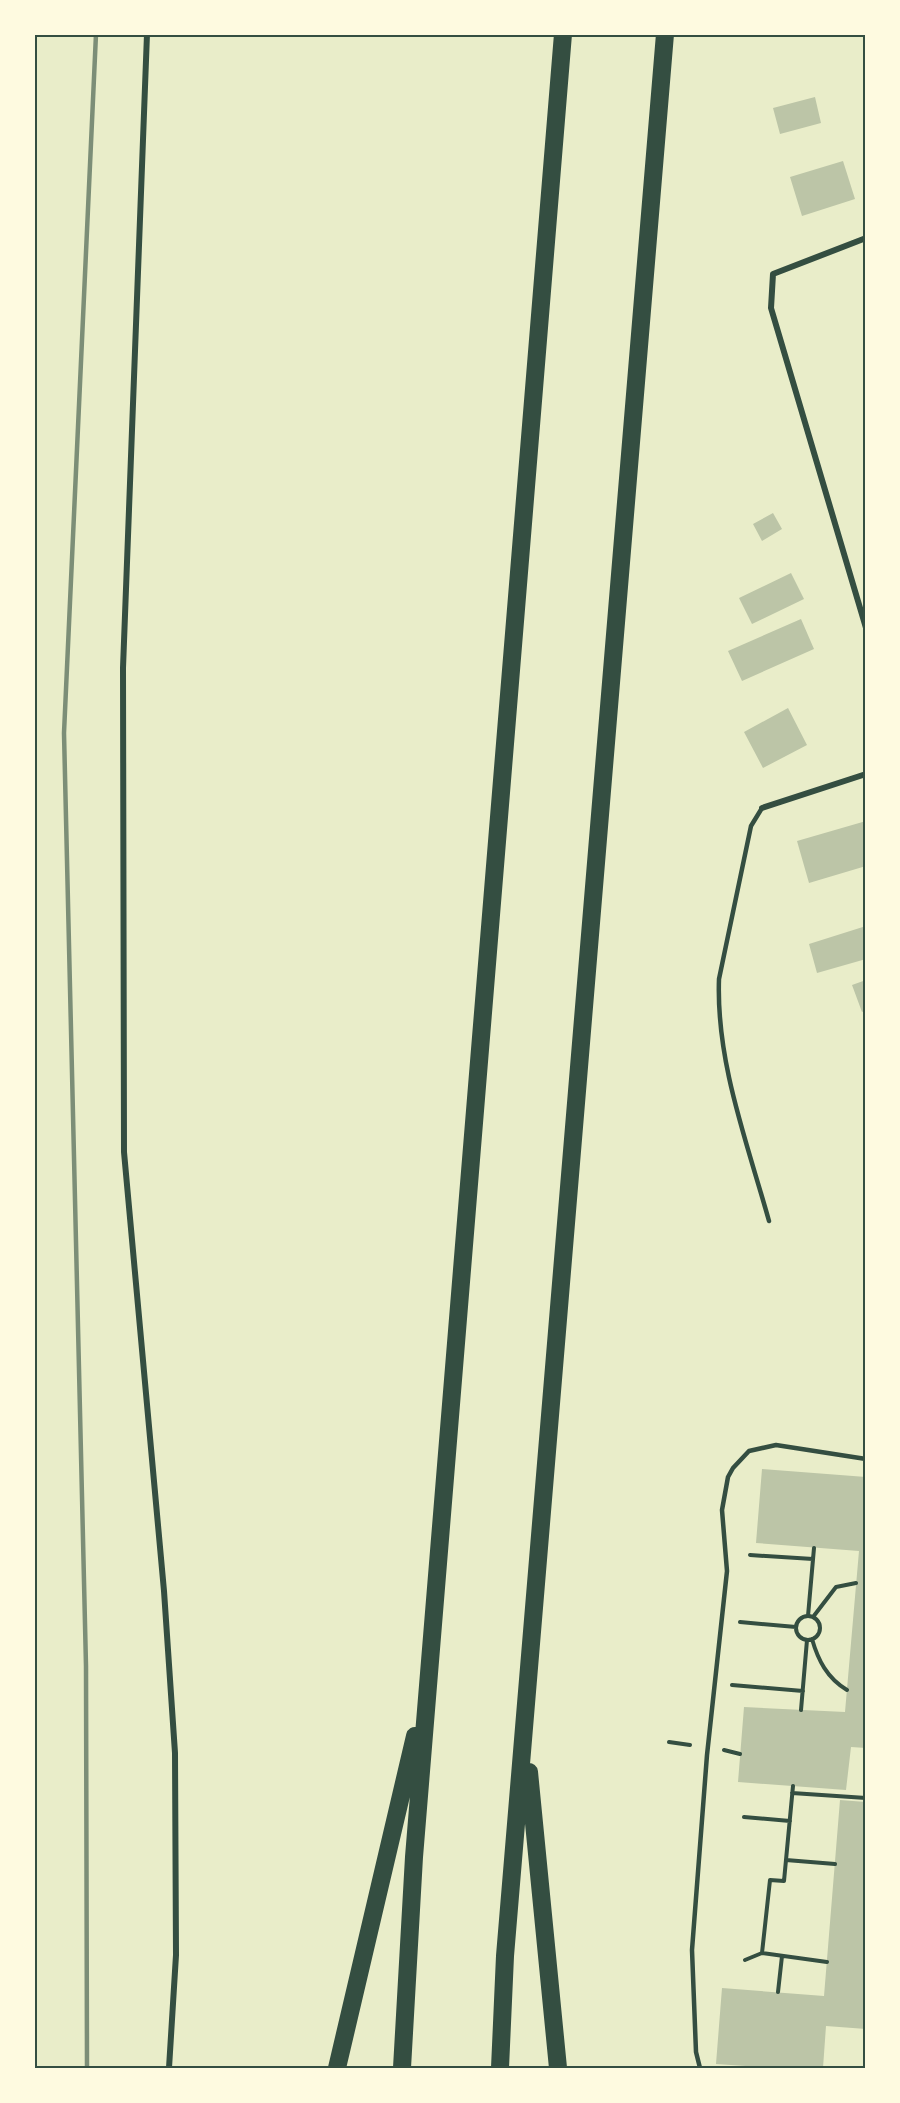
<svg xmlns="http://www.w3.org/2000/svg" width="900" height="2103" font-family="Rubik,sans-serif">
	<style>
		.building { fill: #bcc5a7 }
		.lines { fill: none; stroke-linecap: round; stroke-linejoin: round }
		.path { stroke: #344e41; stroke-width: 4 }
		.service { stroke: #344e41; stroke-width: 4.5 }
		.minor { stroke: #344e41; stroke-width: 6 }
		.motorway { stroke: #344e41; stroke-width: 18 }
		.rail { stroke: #7c8e77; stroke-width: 4.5 }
		.neatline { fill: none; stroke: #344e41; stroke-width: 2 }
	</style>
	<rect width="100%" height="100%" fill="#e9edc9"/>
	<path class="building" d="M815,97L821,123L780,134L773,108Z
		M843,161L855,199L802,216L790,177Z
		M773,513L782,529L762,541L753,524Z
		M791,573L804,599L752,624L739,598Z
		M801,619L814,649L742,681L728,651Z
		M788,708L807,745L763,768L744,732Z
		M866,821V866L809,883L797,841Z
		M866,926V959L817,973L809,944Z
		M866,980V1010L862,1012L852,985Z
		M762,1469L866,1477V1748L851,1747L846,1790L738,1782L744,1707L845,1712L859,1551L756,1543Z
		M840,1800L866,1802V2029L826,2026L823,2068H773L716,2064L722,1988L824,1996Z"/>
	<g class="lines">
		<path class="path" d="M750,1555L813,1559
			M808,1616L814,1548
			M796 1628a12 12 0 1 1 24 0a12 12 0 1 1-24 0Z
			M813,1617L836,1587L856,1583
			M740,1622L796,1627
			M812,1639C818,1660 827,1678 847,1690
			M732,1685L803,1691
			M801,1710L807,1640
			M669,1742L690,1745
			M724,1750L740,1754
			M793,1786L784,1881L770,1880L762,1953L827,1962
			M792,1793L866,1798
			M744,1817L790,1821
			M786,1860L835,1864
			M745,1960L762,1953
			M778,1992L782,1956"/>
		<path class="service" d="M762,808L751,826L719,979C716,1062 747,1142 769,1221
			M700,2068L696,2052L692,1950L707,1755L727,1571L722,1510L728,1477L733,1468L749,1451L776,1445L866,1459"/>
		<path class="minor" d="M147,34L123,668L124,1152L164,1591L175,1753L176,1955L169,2068
			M866,238L773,274L771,308L866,628
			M762,808L866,774"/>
		<path class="motorway" d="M529,1772L558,2068
			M337,2068L415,1736
			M402,2068L414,1857L563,34
			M500,2068L505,1956L665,34"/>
		<path class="rail" d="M87,2068L86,1666L64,733L96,34"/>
	</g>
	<rect width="900" height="2103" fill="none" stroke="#fefae0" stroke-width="72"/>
	<rect x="36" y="36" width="828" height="2031" class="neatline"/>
</svg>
